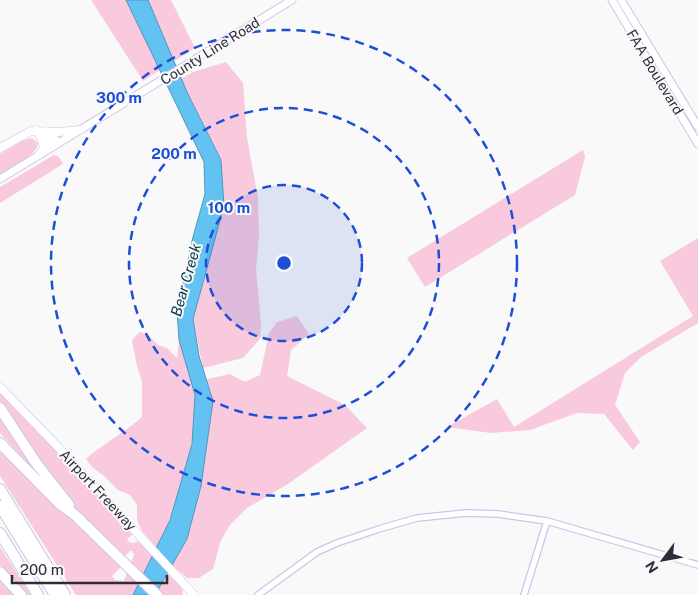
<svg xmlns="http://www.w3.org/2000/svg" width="698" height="595" font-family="'Public Sans',sans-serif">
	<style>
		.green { fill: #f9cadd }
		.water { fill: #62c3f3; stroke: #5296bc }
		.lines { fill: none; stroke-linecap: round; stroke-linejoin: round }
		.minor-casing { stroke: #cbc6e9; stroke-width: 8 }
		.tertiary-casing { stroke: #cbc6e9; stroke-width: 9 }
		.secondary-casing { stroke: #cbc6e9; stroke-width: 9 }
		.motorway-casing { stroke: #cbc6e9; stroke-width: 12 }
		.minor { stroke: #fff; stroke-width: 5.5 }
		.tertiary { stroke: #fff; stroke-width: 7 }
		.secondary { stroke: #fff; stroke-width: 8 }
		.motorway { stroke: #fff; stroke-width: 10 }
		.ring { fill: none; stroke: #1d4ed8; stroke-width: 2.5; stroke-dasharray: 9 6 }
		.labels { text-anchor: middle; stroke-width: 4; stroke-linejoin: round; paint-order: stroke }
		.street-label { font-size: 14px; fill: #2e2c3a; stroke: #f9f9f9 }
		.water-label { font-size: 15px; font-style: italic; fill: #0b374b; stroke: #f9f9f9 }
		.centre { fill: #1d4ed8; stroke: #f9f9f9; stroke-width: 2.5 }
		.ring-label { font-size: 15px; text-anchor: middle; font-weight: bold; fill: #1d4ed8; stroke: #f9f9f9; stroke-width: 4; stroke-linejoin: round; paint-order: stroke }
	</style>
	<rect width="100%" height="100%" fill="#f9f9f9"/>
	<path class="green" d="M91,0H171L195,48L143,81Z
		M226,62L243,83L247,138L258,198L259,237L256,269L261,324L260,339L243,358L203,368L193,319L224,206L221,160L181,79L193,72Z
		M32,138L38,143C35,158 12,166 0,174V154L22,141Z
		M583,150L585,157L575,195L425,287L407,258Z
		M54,155L58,156L63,164L0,203V187Z
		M698,238V323L641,357L625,373L615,405L640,442L633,450L604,414L577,413L530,430L491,433L447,427L497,399L514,427L693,316L660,261Z
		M297,316L309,334L291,350L287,376L345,405L367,428L288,484L247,508L229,526L220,543L213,569L199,578H187L172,565L187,539L213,403L207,379L230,374L245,382L260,375L269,333L277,322Z
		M140,332L148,335L158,345L167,348L177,358L179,340C185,358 194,377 195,396C197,444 178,505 157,548L142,531L137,520V505L130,495L118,490L104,476L92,467L86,459C104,443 124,433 142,417V381L137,366L132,340Z
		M0,390L130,531L132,535L127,539L129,542L133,543L138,541L153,557L144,575L131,563L134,555L132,551H130L124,557L80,513L55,483L0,401Z
		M0,413L35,469H33L0,433Z
		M0,450L121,567L112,576L115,580L124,581L127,573L139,585L133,595H76L0,476Z
		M0,547L31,595H27L0,565Z
		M167,573L183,589L182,595H164L158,589Z
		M0,575L17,595H0Z"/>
	<path class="water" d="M126,0H148L187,92L221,160L224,206L193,319L199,356L213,401L201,486L187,539L155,595H133L170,520L192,444L195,395L179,340L177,311L193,237L205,194L204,162Z"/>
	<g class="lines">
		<defs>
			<path id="minor" d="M258,595L317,552L337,543L379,529L417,518L466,513L498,514L547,521L698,565
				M524,595L547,521"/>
			<path id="tertiary" d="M612,0L698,144
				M621,0L698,127
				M0,179L292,0"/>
			<path id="secondary" d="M36,130L42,140L44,147L39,155
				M45,131L49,132L58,143
				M40,132L45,135L53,146
				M0,148L31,131L59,132L80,130
				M0,387L58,447L194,595"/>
			<path id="motorway" d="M0,408L36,463L69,505
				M0,443L61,505L74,514L157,595
				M0,489L65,595
				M0,506L55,595
				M0,533L38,595
				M0,572L21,595"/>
		</defs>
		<use href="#minor" class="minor-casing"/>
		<use href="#tertiary" class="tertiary-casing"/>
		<use href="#secondary" class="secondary-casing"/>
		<use href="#motorway" class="motorway-casing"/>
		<use href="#minor" class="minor"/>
		<use href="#tertiary" class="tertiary"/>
		<use href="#secondary" class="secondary"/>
		<use href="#motorway" class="motorway"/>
	</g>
	<circle cx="284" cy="263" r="78" fill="#1d4ed8" fill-opacity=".12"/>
	<g class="ring">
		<circle cx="284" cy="263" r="78"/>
		<circle cx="284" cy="263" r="155"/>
		<circle cx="284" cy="263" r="233"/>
	</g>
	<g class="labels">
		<g class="street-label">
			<text transform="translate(210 51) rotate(-32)" y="5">County Line Road</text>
			<text transform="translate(655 72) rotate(59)" y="5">FAA Boulevard</text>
			<text transform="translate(98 490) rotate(47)" y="5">Airport Freeway</text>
		</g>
		<g class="water-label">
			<text transform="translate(186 280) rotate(-74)" y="5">Bear Creek</text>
		</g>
	</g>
	<circle cx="284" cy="263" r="8" class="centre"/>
	<g class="ring-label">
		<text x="119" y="103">300 m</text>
		<text x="174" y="159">200 m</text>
		<text x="229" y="213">100 m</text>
	</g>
	<g transform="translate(663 560) rotate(238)" stroke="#f9f9f9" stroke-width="4" paint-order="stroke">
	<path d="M0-4L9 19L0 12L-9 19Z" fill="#2e2c3a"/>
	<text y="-8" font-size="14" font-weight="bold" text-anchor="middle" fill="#2e2c3a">N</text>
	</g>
	<path d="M12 575v8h155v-8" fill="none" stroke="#2e2c3a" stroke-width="2.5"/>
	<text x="20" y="575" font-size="15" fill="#2e2c3a" stroke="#f9f9f9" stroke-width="4" paint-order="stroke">200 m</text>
</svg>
